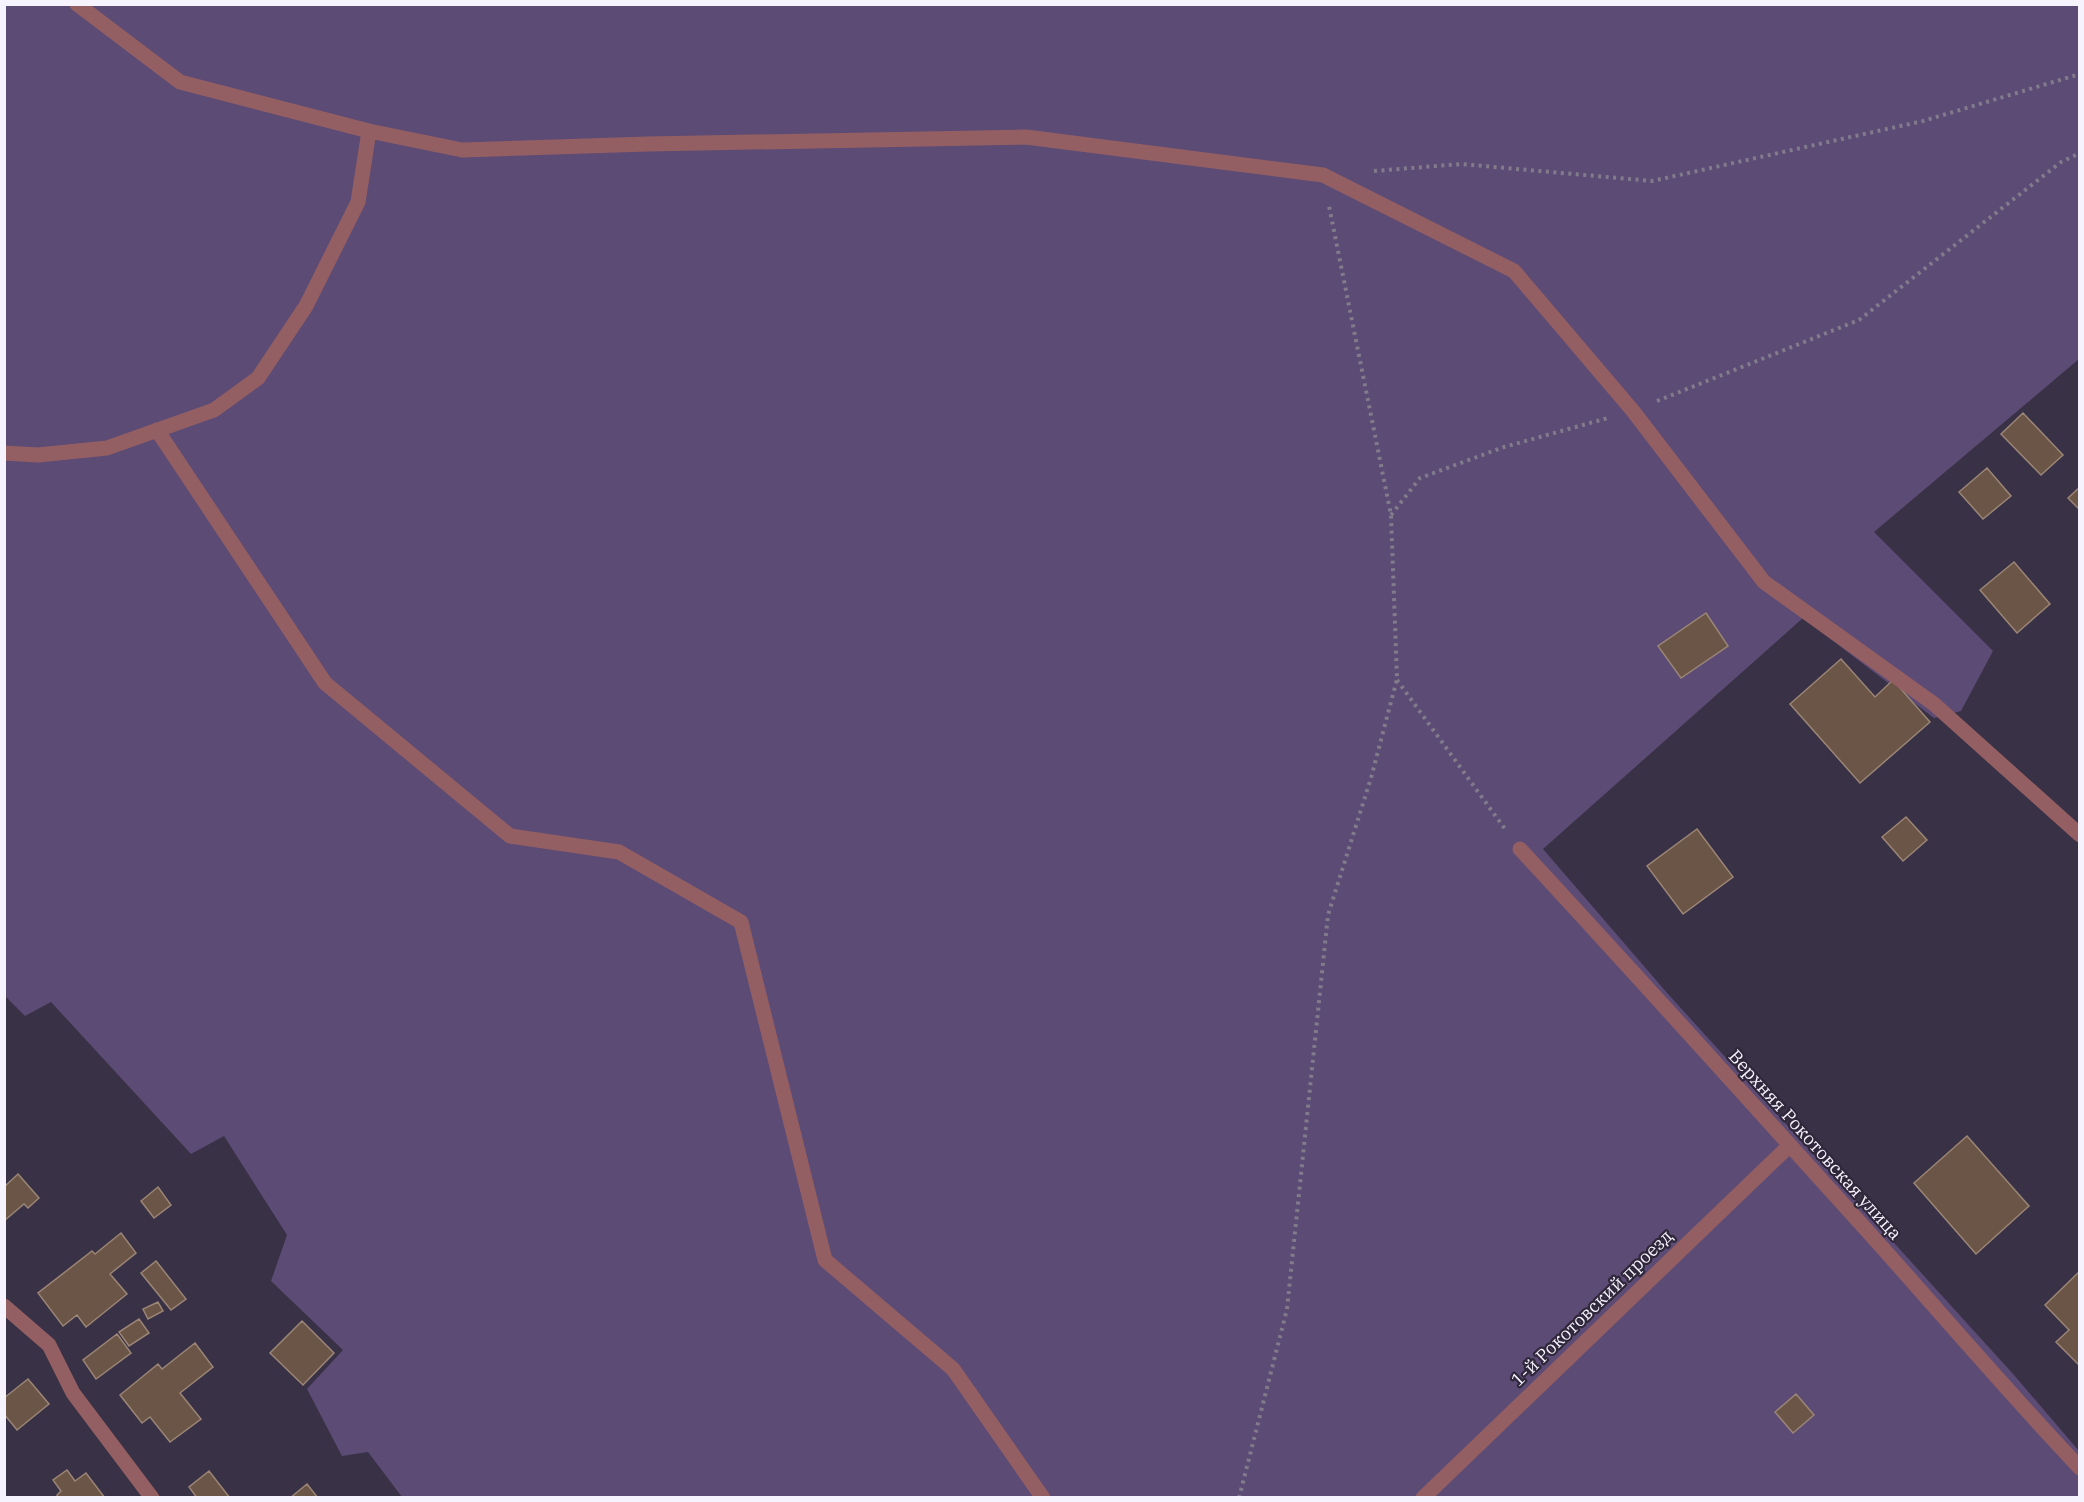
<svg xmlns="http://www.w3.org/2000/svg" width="2084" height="1502" font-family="'IBM Plex Serif',serif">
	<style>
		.green { fill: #5c4b75 }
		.building { fill: #6a5547; stroke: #9b8576; stroke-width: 1.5 }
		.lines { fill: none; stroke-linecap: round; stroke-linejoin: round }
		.path { stroke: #817b8c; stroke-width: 4; stroke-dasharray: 3 4.5; stroke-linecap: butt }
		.service { stroke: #945f63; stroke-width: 15 }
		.minor { stroke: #945f63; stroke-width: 15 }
		.labels { text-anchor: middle; stroke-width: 4.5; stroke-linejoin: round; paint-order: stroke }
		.street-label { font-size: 18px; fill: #f6f2fe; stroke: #2f273a }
	</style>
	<rect width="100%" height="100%" fill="#393145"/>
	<path class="green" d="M5,5H2079V359L1874,532L1993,651L1961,711L1934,718L1803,618L1543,849L1668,994L2014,1375L2079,1451V1497H402L368,1452L342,1456L307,1389L343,1350L271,1281L287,1235L224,1136L191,1154L51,1002L25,1016L5,996Z"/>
	<path class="building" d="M2023,413L2063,455L2041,475L2001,434Z
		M1987,468L2011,496L1983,519L1959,492Z
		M2080,487V510L2068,498Z
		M2014,562L2050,604L2017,633L1980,590Z
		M1706,613L1728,646L1681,678L1658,646Z
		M1841,659L1875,697L1893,680L1930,722L1860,783L1790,704Z
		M1906,817L1927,840L1903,861L1882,837Z
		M1697,829L1733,877L1683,914L1647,866Z
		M1967,1136L2029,1206L1976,1254L1914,1183Z
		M18,1174L39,1198L28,1208L24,1204L4,1221V1187Z
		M158,1187L171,1205L154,1218L141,1201Z
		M121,1233L136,1253L110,1274L127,1294L86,1327L77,1315L63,1326L38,1293L92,1251L95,1254Z
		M156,1261L186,1299L171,1310L141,1273Z
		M2080,1271V1366L2056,1342L2069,1330L2045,1305Z
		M158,1302L163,1311L148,1319L143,1309Z
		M139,1319L149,1333L129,1346L119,1332Z
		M302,1321L334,1353L303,1385L270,1353Z
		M117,1334L131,1353L96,1379L83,1360Z
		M195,1343L213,1367L180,1393L201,1419L170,1442L150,1417L142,1423L120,1395L158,1364L162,1369Z
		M28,1379L49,1404L17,1430L4,1414V1398Z
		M1796,1394L1814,1415L1793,1433L1775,1412Z
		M67,1470L75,1481L86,1473L105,1498H59L57,1495L61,1491L53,1480Z
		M209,1471L230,1498H197L189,1487Z
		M307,1484L318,1498H290Z"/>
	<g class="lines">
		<path class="path" d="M1374,171L1461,164L1652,181L1923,121L2080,74
			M1657,401L1859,320L2061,162L2080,153
			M1391,515L1420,478L1504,447L1608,418
			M1397,680L1505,829
			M1239,1498L1287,1309L1328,915L1371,778L1397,679L1391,515L1329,206"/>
		<path class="service" d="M369,131L462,150L648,144L1026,137L1323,175L1514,271L1633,411L1764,582L1934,704
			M4,453L38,455L107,448L214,410L258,378L306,306L358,202L369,131L180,82L77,4"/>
		<path class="minor" d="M157,430L325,683L510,836L619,852L741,922L825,1260L953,1369L1043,1498
			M1934,704L2080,835
			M1520,849C1635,973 1748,1099 1862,1225C1935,1306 2005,1389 2080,1468
			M4,1306L49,1345L73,1393L152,1498
			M1423,1498L1789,1146"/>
	</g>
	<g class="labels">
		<g class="street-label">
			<text transform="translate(1815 1145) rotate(48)" y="6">Верхняя Рокотовская улица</text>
			<text transform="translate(1592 1308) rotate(-44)" y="6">1-й Рокотовский проезд</text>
		</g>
	</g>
	<rect width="2084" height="1502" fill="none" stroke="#f6f2fe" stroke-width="12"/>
</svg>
